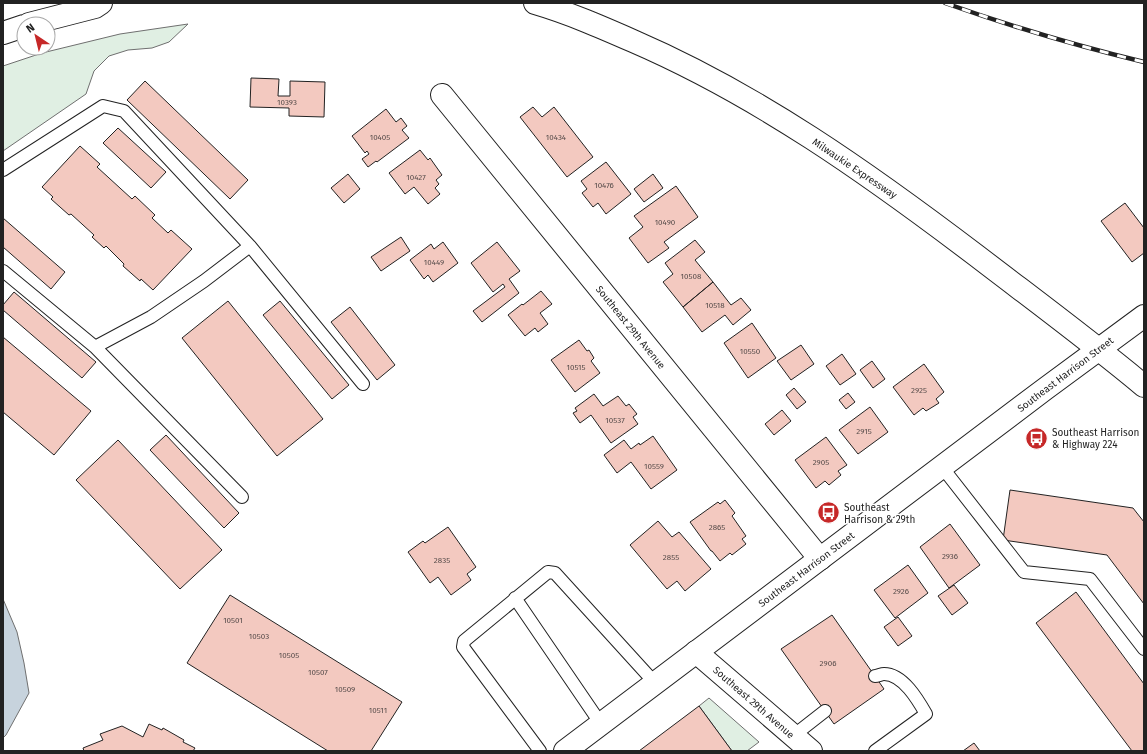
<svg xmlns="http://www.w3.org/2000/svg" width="1147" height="754" font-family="'Fira Sans',sans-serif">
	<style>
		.green { fill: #e0efe3; stroke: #6f6f6f }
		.water { fill: #c7d3dd; stroke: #6f6f6f }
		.building { fill: #f3c9c0; stroke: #222 }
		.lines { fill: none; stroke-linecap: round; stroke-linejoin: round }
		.lane-casing { stroke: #222; stroke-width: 14 }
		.street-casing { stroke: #222; stroke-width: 24 }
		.secondary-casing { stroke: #222; stroke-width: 24 }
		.highway-casing { stroke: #222; stroke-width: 24 }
		.lane { stroke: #fff; stroke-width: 12 }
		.street { stroke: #fff; stroke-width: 22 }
		.secondary { stroke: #fff; stroke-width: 22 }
		.highway { stroke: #fff; stroke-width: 22 }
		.rail-casing { stroke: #222; stroke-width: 4.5 }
		.rail { stroke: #fff; stroke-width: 3; stroke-dasharray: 9; stroke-linecap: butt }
		.labels { text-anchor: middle; stroke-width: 3; stroke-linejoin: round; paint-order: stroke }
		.number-label { font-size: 8px; fill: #564c4a }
		.street-label { font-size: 10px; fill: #222; stroke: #fff }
		.poi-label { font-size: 10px; fill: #222; stroke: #fff; text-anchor: start }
	</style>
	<rect width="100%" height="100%" fill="#fff"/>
	<path class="green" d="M188,24L169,42L152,48L128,50L109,56L94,71L86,94L3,151V66L42,53L120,34Z
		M709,698L759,742L747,751H732L699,706Z"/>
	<path class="water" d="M3,599L17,632L24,663L29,693L6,735L3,738Z"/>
	<path class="building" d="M251,78L279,79L278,96H290V81L325,82L324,117L289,116V108L250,107Z
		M145,81L248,180L230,199L127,100Z
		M533,107L542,117L554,107L593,157L567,177L520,117Z
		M386,109L396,122L401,118L407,126L402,130L409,138L377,162L376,161L368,167L362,159L369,154L367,151L365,153L352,136Z
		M118,128L166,172L151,188L103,143Z
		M80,146L100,164L97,167L132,199L135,196L155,215L152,218L168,233L171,230L192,249L153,290L141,279L140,281L123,266L124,264L106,246L104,248L92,237L94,235L71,214L69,215L51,199L53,197L42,187Z
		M420,150L428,160L430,158L442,175L436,180L439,184L435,188L440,194L428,204L414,187L405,194L389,173Z
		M606,162L631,194L606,214L598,203L593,207L582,193L587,189L581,181Z
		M348,174L360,189L344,203L331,188Z
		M653,174L663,188L644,202L634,189Z
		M676,186L698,217L664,242L669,248L648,263L629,238L643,227L634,216Z
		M1125,203L1144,228V253L1132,262L1101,221Z
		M3,218L65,272L51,289L3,247Z
		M401,237L410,251L381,271L371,257Z
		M695,240L705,252L695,260L713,282L683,307L663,282L673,274L665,263Z
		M443,242L458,263L433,282L428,275L424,279L410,260L431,244L434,249Z
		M497,242L520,271L509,279L519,293L482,322L473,311L505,287L503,284L493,292L471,263Z
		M713,282L731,305L741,298L751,310L733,325L725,315L702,332L683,307Z
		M541,291L552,304L540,313L548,324L538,332L535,328L525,336L508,315L522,304L523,305Z
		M14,292L96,362L82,378L3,310V305Z
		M228,301L323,419L277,456L182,338Z
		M280,301L349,385L332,399L263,315Z
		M350,307L395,365L377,380L331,322Z
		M752,323L776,358L748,378L724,343Z
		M3,337L91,411L54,455L3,412Z
		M579,340L587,351L589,350L594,358L591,361L600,373L575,392L551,360Z
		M801,345L814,364L791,380L777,361Z
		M842,354L856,374L840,385L826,366Z
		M872,361L885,379L873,388L860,370Z
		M924,364L944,392L936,399L939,403L926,411L923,408L914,415L893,387Z
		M794,388L806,402L797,409L786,395Z
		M848,393L855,402L846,409L839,400Z
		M594,394L603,406L618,396L626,406L629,404L637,414L633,417L638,424L611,443L591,415L580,423L573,413L577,411L575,408Z
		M870,407L888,432L858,454L839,430Z
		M782,410L791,421L774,435L765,424Z
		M166,435L239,513L224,528L150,450Z
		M653,436L677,470L651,489L631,462L617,473L604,455L624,440L631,449L639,443L640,445Z
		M826,437L847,465L838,471L841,475L829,485L825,481L816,488L795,460Z
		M118,440L222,550L180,589L76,480Z
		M1010,490L1133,508L1144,522V604L1107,555L1003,540Z
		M725,500L735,513L732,516L746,536L742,539L746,544L732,555L730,553L720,561L712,551H711L690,522L718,502L720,504Z
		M658,521L672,537L679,532L711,569L685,591L677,581L667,589L630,545Z
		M950,524L980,565L949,588L920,547Z
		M448,527L476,567L467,574L471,580L451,595L438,577L430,583L408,552L423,541L425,543Z
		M908,565L928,593L895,618L874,590Z
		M954,585L968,603L952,615L938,596Z
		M1076,592L1144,684V751H1132L1036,623Z
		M230,595L402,702L371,751H328L187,663Z
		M832,615L884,689L834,724L781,649Z
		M898,617L912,636L898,646L884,627Z
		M699,706L732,751H639Z
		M149,724L162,730L163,728L184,740L183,742L195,748L193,751H84L83,748L103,740L100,734L122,726L143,737Z
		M974,743L980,751H963Z"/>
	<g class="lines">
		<defs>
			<path id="lane" d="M3,170L103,106L124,111L250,246L363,384
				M3,271L95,347L242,497
				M95,347L151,317L204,281L250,246
				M942,467L1024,572L1090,579L1144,649
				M515,598L601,724
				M875,676C878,676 881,674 884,674C903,674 918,700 926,714L875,751
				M793,736L825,711
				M540,751L463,647L464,641L548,572L555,573L655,683"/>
			<path id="street" d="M442,95L820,559
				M696,652L811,751"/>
			<path id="secondary" d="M565,751L1045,389L1144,316"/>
			<path id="highway" d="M535,3C569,13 601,27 633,41C758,95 869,174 977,256C1033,299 1090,341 1144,386
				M29,24L95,7L101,3
				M3,33L24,26"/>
		</defs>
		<use href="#lane" class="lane-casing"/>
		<use href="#street" class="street-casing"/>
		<use href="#secondary" class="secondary-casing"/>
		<use href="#highway" class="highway-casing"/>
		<use href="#lane" class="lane"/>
		<use href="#street" class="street"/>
		<use href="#secondary" class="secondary"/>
		<use href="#highway" class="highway"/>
		<defs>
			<path id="rail" d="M945,3C1010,26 1077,46 1144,62"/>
		</defs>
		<use href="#rail" class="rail-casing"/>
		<use href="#rail" class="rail"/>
	</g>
	<defs>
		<symbol id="bus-disc" viewBox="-11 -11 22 22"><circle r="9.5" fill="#c62828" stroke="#fff"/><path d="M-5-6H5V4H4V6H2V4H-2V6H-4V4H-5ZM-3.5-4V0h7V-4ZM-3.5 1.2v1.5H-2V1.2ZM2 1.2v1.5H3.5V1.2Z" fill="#fff"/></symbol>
	</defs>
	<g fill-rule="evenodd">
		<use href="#bus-disc" x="1024" y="426" width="25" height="25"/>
		<use href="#bus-disc" x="816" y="500" width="25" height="25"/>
	</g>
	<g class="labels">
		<g class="number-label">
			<text x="287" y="105">10393</text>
			<text x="380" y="140">10405</text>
			<text x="556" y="140">10434</text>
			<text x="416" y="180">10427</text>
			<text x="604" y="188">10476</text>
			<text x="665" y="225">10490</text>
			<text x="434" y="265">10449</text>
			<text x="691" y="279">10508</text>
			<text x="715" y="308">10518</text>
			<text x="750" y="354">10550</text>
			<text x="576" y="370">10515</text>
			<text x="919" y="393">2925</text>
			<text x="615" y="423">10537</text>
			<text x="864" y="434">2915</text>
			<text x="821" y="465">2905</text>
			<text x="654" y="469">10559</text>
			<text x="717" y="530">2865</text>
			<text x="950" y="559">2936</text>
			<text x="671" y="560">2855</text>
			<text x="442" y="563">2835</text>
			<text x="901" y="594">2926</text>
			<text x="233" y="623">10501</text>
			<text x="259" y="639">10503</text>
			<text x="289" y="658">10505</text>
			<text x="828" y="666">2906</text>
			<text x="318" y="675">10507</text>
			<text x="345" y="692">10509</text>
			<text x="378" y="713">10511</text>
		</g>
		<g class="street-label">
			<text transform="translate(855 168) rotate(34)" y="4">Milwaukie Expressway</text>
			<text transform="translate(631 327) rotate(51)" y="4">Southeast 29th Avenue</text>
			<text transform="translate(1065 374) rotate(-37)" y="4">Southeast Harrison Street</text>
			<text transform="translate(806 569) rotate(-37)" y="4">Southeast Harrison Street</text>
			<text transform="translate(754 702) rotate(41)" y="4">Southeast 29th Avenue</text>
		</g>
		<g class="poi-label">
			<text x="1052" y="436">Southeast Harrison<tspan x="1052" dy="12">&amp; Highway 224</tspan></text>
			<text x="844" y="511">Southeast<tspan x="844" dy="12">Harrison &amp; 29th</tspan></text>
		</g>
	</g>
	<rect width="1147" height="754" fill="none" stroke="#222222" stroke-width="8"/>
	<g transform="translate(36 36) rotate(325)"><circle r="19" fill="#ffffff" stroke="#a7a7a7"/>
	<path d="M0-3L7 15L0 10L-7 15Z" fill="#c62828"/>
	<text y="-6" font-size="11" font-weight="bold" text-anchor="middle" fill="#222222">N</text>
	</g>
</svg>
